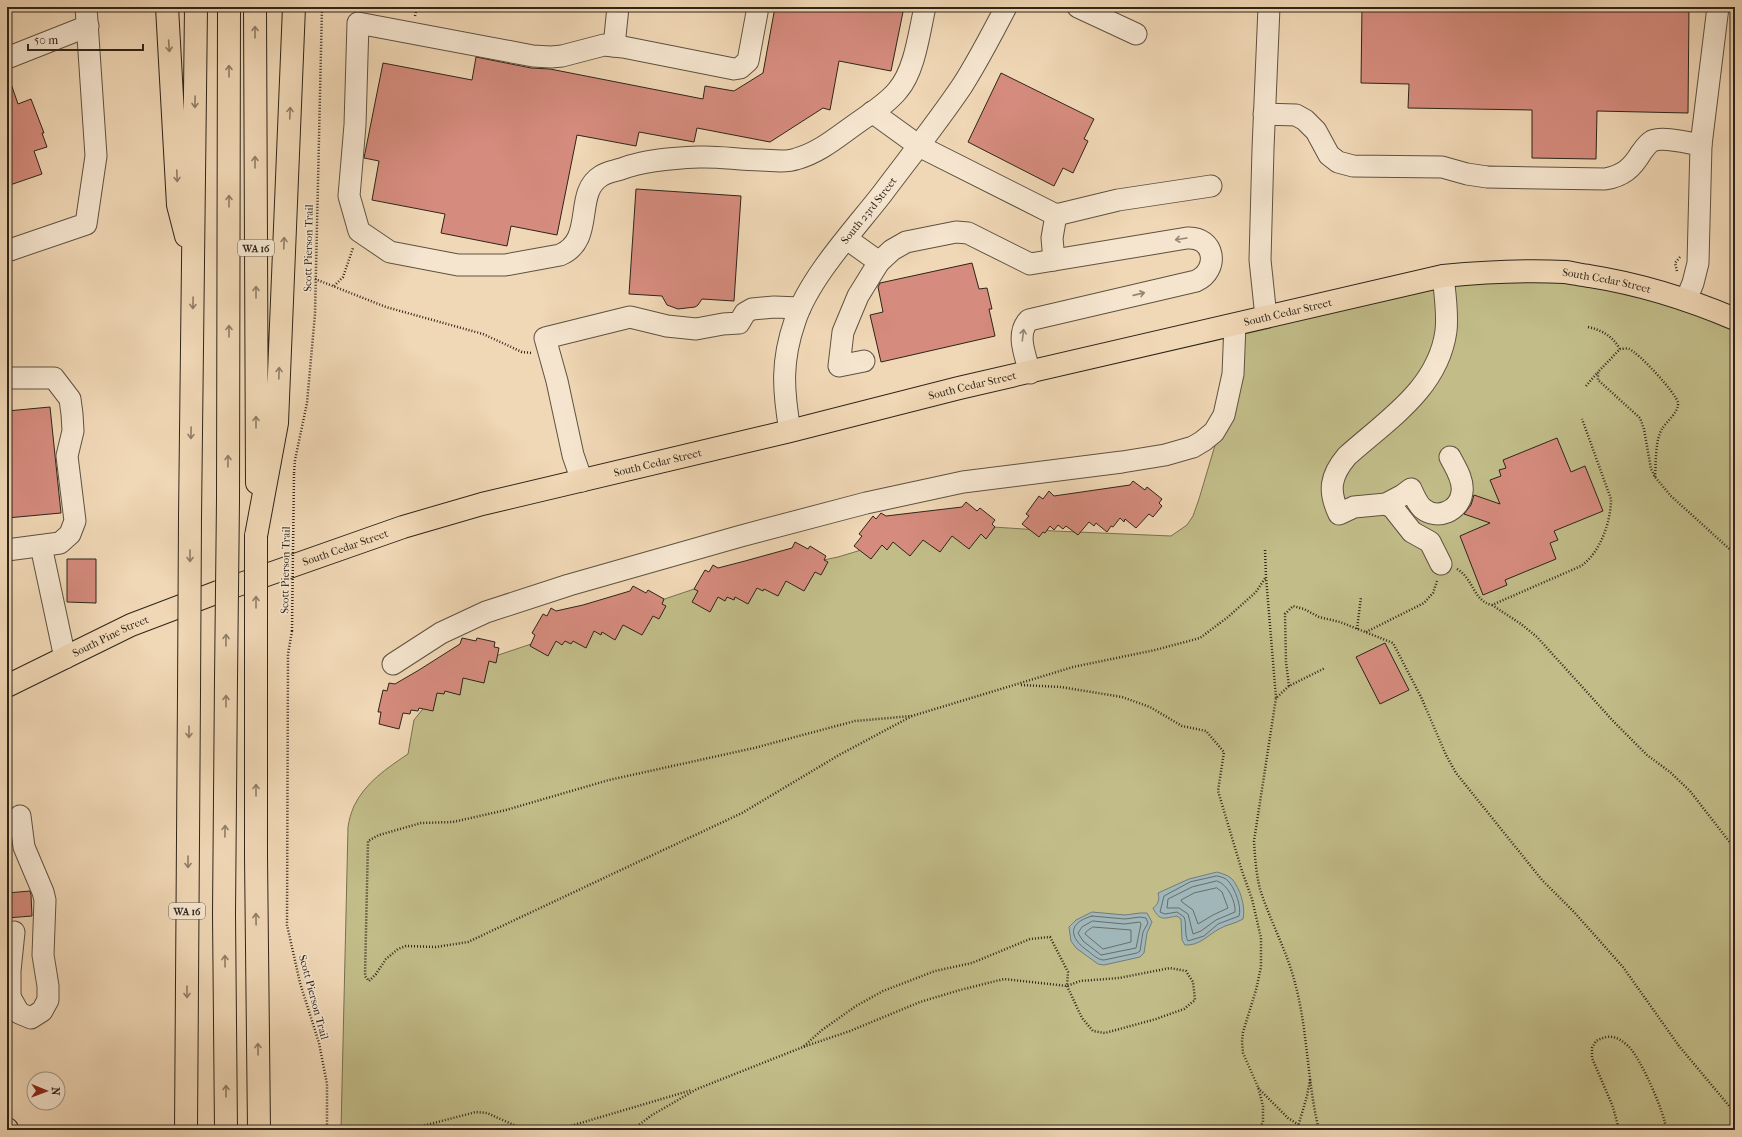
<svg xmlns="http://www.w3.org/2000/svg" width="1742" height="1137" font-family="'IM FELL French Canon',serif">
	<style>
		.green { fill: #c1bc88; stroke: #787050 }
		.water { fill: #a0b6b9; stroke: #727c79 }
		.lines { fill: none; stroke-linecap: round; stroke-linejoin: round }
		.shore { stroke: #676e69; stroke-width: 1 }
		.building { fill: #d58b7d; stroke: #2e2519 }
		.minor-casing { stroke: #5e5240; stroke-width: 23 }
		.major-casing { stroke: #2e2519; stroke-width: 24 }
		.highway-casing { stroke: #2e2519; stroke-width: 24 }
		.path { stroke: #2e2519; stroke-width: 2.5; stroke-dasharray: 1 2; stroke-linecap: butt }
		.minor { stroke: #f5e5cf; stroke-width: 21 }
		.major { stroke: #f0d7b5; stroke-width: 22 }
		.highway { stroke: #f0d7b5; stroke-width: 22 }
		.highway-bridge-casing { stroke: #2e2519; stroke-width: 24; stroke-linecap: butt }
		.path-bridge { stroke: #2e2519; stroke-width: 2.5; stroke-dasharray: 1 2; stroke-linecap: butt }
		.highway-bridge { stroke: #f0d7b5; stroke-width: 22 }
		.oneway { stroke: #8f7e67 }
		.oneway2 { stroke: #928574 }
		.labels { text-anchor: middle; stroke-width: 3; stroke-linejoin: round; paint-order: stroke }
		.shield { fill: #f5e5cf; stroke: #6a5f50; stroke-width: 1 }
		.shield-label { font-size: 10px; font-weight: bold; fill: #2e2519 }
		.street-label { font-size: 11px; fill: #2e2519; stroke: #f5e5cf }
	</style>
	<rect width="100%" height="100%" fill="#f0d7b5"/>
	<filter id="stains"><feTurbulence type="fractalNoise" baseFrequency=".005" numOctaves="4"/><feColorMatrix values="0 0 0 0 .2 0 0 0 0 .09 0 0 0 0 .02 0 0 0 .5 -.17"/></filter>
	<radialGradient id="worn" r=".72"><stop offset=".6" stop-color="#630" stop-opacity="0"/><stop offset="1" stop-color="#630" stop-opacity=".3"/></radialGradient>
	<path class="green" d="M1567,272L1735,319V1130H341L348,827C349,820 351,813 354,806C365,783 387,768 408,754L414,720L454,670L712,583L838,557L947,524L1054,531L1171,536L1187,525L1193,516L1199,499L1224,415L1235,324L1443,276Z"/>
	<path class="water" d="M1217,872C1223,874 1228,875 1232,879C1240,888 1246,907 1243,919C1235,924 1227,924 1219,929C1208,935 1199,946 1185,945L1182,940L1181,919L1177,916C1164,918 1160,922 1153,908C1158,905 1160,899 1158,893L1189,879Z
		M1092,912L1125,915L1140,913H1147L1152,922L1147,933L1144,953L1140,957L1104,965L1098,964L1076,948L1071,941L1069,927L1076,920Z"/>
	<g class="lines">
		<path class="shore" d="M1217,876C1222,877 1226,878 1229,882C1235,889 1242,907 1239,916L1218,924L1204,936L1188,941C1184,934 1187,924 1184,917L1177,912L1165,914L1160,912L1164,896L1190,882Z
			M1217,881C1228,884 1236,902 1235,912L1216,920L1201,931L1193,934L1188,914L1179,908H1167L1168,899L1192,887Z
			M1217,888L1222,892L1228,908L1213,915L1198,924L1193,910L1182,902L1181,900L1194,893Z
			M1092,916L1125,919L1140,917L1146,918L1148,923L1143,932L1140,951L1137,953L1104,960C1098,960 1093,955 1088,951C1069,938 1067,923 1092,916Z
			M1093,921L1124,924L1140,922L1141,924L1136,948L1101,955L1083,941L1078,933L1082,927Z
			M1093,927L1131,930V942L1103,949L1085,934L1086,932Z"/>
	</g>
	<path class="building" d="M775,7H904L891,71L839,61L830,110L823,108L770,142L697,128L694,142L639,132L636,146L577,135L557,235L511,226L507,246L441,233L445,214L372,200L379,161L364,158L383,63L472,80L476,57L531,68L550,69L703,99L705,86L734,91L763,73Z
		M1362,7H1689L1688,113L1597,111L1596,159L1532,158V110L1408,108L1409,84L1361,83Z
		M1001,73L1094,119L1084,139L1088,141L1073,173L1063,168L1054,186L968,142Z
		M9,78L18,104L31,99L44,133H42L47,147L34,151L42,174L7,186V79Z
		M636,189L741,196L734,301L702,299L698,305L695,307L678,309L667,305L662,296L629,294Z
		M972,263L979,289L987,288L992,309H989L995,336L881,362L870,315L883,312L878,287L880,283Z
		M50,407L61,513L7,518V411Z
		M1557,438L1571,472L1585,466L1603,511L1554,531L1558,540L1550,543L1556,559L1505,580L1507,585L1483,595L1460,536L1490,523L1464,514L1471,505L1474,495L1500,504L1490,480L1501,476L1499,470L1506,468L1503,460Z
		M1133,481L1145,490L1147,487L1162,499L1159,503L1162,506L1153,517L1149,514L1136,528L1125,519L1124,522L1120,518L1113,527L1111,526L1107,532L1096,523L1094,526L1089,522L1078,535L1066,526L1063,529L1058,525L1054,530L1050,526L1045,533L1043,532L1039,537L1022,524L1029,516L1026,514L1039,496L1043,499L1049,491L1054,496L1130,485Z
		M966,502L977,511L980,508L995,520L992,524L995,527L986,539L981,534L969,549L952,536L940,552L923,540L910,556L893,542L887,550L882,545L871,559L854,546L862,536L859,534L873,516L876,519L881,513L886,516L962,507Z
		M795,542L808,549L810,546L826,556L824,560L828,562L821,575L815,572L804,591L786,581L778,596L764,589L763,591L757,588L748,604L735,597L734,600L727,597L725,601L718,597L710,612L692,602L698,591L694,589L705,570L709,572L713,565L718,568L745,561L792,548Z
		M67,559H96V603L67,602Z
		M633,586L646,593L648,590L664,599L662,604L666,606L659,619L653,616L642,635L623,625L615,640L602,632L601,635L594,631L586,648L573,641L571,644L565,641L562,645L556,641L548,656L530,646L535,635L532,633L543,614L547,616L551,608L556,611L583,605L630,591Z
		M462,638L476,641L477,638L495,642L494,647L499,648L496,663L489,661L484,683L463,678L460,695L445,691L444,694L437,693L433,711L419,708L418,711L411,710L410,714L403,713L399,729L379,724L381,712H378L383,690L387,691L389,683L395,684L419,670L460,644Z
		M1385,643L1409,690L1380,704L1356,657Z
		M30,891L31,895L32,916L7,918V893Z"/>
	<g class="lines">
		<defs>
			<g id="minor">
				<path d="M758,7L748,61L740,68L734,69L623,47L604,45L562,56L551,57L533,56L358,23L355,125L349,196L359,231L390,252L458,265H505L560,255C596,240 573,193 601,176C607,172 615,171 621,169C645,160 673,158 699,157C719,156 739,160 760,160C771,160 785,163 796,159C818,153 835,139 853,126C868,115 887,104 898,90C915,70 919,33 925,7"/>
				<path d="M1078,7L1136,34"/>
				<path d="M614,46L618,7"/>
				<path d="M7,58L88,26"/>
				<path d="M872,112L919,146L1056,215L1118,200L1211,186"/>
				<path d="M1264,114L1296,115L1305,120L1316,131L1329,155L1338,162L1353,166L1442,167L1467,174L1487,177L1605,179C1623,176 1632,168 1641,153C1644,149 1647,144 1652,141C1663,136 1688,143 1701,145"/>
				<path d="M847,239L879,262"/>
				<path d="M7,251L86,224L96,156L86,7"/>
				<path d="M1054,260L1052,238L1056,215"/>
				<path d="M1443,276C1445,294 1448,314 1446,331C1438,389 1387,420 1347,456C1330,476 1328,491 1339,514L1354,507L1386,504L1403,495L1411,489C1414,496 1417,503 1422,508C1437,521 1460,511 1462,492C1464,480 1455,467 1450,457"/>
				<path d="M1686,300L1693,283L1698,263L1701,145L1718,7"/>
				<path d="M1266,317L1260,260L1263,149L1269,7"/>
				<path d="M864,361L839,366L843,332L858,296L879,262L892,250L906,242L956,232L968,233L1030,264L1187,238C1215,236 1220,270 1196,281L1029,320C1015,334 1026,357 1030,373"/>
				<path d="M7,378H54L70,399L72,414L73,431L67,456L75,521L70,534L60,543L7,550"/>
				<path id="s1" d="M790,431C783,390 781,361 795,321C809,278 854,230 882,194C909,158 937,123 962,86C978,61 992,34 1006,7"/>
				<path d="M582,481L573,455L557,381L545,338L630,317L667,326L696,329L723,324L739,323L745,313L752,309L774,307L800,308"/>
				<path d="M1386,504L1393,508L1412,532L1430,542L1441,564"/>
				<path d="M41,546L65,658"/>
				<path d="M393,664L441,633L486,612L569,585L741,536L866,503L963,482L1122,462L1165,455L1193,447L1203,441L1214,432L1224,415L1233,374L1235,324"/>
				<path d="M10,997L19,1013L31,1018L42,1011L48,1000V986L43,955L45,900L43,892L24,847L20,816"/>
				<path d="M7,998L10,997V971L14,932"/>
			</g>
			<g id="major">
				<path id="s2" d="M7,686L131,625L218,592L403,527L482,504L790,431L959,388L1443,276C1484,272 1524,270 1565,272C1573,273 1581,275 1589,276C1640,284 1688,299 1735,319"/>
				<path d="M7,1129V1130"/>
			</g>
			<path id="highway" d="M167,7L178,205L186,236
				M255,7L257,483
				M228,500L229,7
				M190,517L196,7
				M256,536L277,423L294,7
				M256,669V857L259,1130
				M226,679L224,914L226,1130
				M186,1130L189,693"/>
		</defs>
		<use href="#minor" class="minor-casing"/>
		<use href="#major" class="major-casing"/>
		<use href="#highway" class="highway-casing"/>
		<path class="path" d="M415,16L417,7
			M1677,271L1675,263L1680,257
			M315,279L386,307L483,334L522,352L532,353
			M334,286L343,277L353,248
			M1588,327C1602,330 1612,336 1620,349
			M1586,386L1598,372
			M294,473L295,460L307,403L315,314L322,7
			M1655,477C1656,464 1655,440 1662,429C1666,422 1679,412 1678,403C1677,394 1638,352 1629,349C1626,348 1622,349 1620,349L1598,372V380L1640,418L1644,429L1651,469L1655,477L1671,496L1735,554
			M1265,550L1266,577
			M1457,569C1474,579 1473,601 1492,605L1581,566C1600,553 1611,522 1611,499L1582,419
			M1492,605L1521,624L1537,637L1614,722L1647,755L1670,772L1690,791L1735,849
			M1357,629L1361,597
			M292,631L288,654L287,925L300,983L319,1043L327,1084V1130
			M1366,632L1424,603L1433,593L1437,581
			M1021,685L1061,687L1122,697L1150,707L1182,726L1206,731L1224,752L1218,791L1242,871L1252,899L1261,938V967L1256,990L1243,1032L1242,1042L1243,1053L1258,1087L1263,1106V1122L1259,1130
			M1289,686L1286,662L1285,614L1293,606L1304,609L1319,617L1340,622L1393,643L1421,697L1446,755L1456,773L1542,880L1574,912L1623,967L1679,1046L1735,1113
			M912,716L839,755L742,813L468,942L436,947L406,946L398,949L386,959L376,974L369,981L365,976L368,841L379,835L421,823L453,822L506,810L609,780L754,748L855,721L912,716L1073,667L1155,650L1200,638L1228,617L1256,592L1266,577L1276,698
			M1067,986L1082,1018L1093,1031L1105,1033L1156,1019L1184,1009L1195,1000L1193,982L1186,971L1170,968L1119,978L1080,981L1067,986L1004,979L960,990L920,1002L850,1031L803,1047L822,1030L856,1006L883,991L935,971L972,963L1030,939L1050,937L1068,972L1067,986
			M1258,1088L1288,1118L1299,1125
			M407,1130L476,1112L487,1113L525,1130
			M557,1130L692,1090
			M632,1130L652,1115L697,1089L803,1047
			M1297,1130L1307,1096L1310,1080
			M1319,1130C1307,1082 1308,1031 1295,983C1287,951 1270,921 1260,889C1256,873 1255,857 1254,841L1276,698L1289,686L1325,668
			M1619,1130L1613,1107L1592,1058V1048L1596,1041C1602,1038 1609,1035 1616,1038C1620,1039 1626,1044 1629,1047C1640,1057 1666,1115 1666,1130"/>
		<use href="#minor" class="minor"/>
		<use href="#major" class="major"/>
		<use href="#highway" class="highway"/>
		<defs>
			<path id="highway-bridge" d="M256,669V536
				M226,679L228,500
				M189,693L190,517"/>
		</defs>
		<use href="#highway-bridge" class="highway-bridge-casing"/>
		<path class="path-bridge" d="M292,631L294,473"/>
		<use href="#highway-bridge" class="highway-bridge"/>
	</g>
	<defs><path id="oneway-shaft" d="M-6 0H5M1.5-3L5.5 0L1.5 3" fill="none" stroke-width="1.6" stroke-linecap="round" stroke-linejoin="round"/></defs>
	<g class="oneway">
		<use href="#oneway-shaft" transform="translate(255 32) rotate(-90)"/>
		<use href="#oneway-shaft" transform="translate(169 46) rotate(86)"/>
		<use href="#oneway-shaft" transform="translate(229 71) rotate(-90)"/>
		<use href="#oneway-shaft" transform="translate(195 102) rotate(91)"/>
		<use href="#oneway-shaft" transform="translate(290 113) rotate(-88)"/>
		<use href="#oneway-shaft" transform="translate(255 162) rotate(-90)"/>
		<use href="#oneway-shaft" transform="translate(177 176) rotate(88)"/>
		<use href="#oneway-shaft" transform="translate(229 201) rotate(-90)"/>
		<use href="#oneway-shaft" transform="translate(284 243) rotate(-88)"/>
		<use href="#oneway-shaft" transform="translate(256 292) rotate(-90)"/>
		<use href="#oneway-shaft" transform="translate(193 303) rotate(91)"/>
		<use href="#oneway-shaft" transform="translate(229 331) rotate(-90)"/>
		<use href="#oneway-shaft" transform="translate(279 373) rotate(-88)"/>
		<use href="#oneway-shaft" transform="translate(256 422) rotate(-90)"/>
		<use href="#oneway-shaft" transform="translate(191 433) rotate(91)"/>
		<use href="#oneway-shaft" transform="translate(228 461) rotate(-89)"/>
		<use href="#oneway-shaft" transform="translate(190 556) rotate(90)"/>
		<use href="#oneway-shaft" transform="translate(256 602) rotate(-90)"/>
		<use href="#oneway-shaft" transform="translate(226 640) rotate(-89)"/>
		<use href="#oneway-shaft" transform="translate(226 701) rotate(-90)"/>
		<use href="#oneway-shaft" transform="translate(189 732) rotate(90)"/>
		<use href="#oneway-shaft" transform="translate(256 790) rotate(-90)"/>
		<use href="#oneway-shaft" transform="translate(225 831) rotate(-89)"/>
		<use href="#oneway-shaft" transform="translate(188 862) rotate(90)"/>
		<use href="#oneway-shaft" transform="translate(256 919) rotate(-91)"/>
		<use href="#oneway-shaft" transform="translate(225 961) rotate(-91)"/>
		<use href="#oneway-shaft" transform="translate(187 992) rotate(90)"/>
		<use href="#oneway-shaft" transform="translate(258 1049) rotate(-91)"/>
		<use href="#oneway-shaft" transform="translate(226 1091) rotate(-90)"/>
	</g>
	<g class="oneway2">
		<use href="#oneway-shaft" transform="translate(1181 239) rotate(171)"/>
		<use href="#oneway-shaft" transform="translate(1139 294) rotate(-13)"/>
		<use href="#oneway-shaft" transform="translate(1023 335) rotate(-83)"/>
	</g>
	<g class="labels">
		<g class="shield">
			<rect x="238" y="240" width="36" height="16" rx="3"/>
			<rect x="169" y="903" width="36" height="16" rx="3"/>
		</g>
		<g class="shield-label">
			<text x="256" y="252">WA 16</text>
			<text x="187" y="915">WA 16</text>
		</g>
		<g class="street-label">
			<text dy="4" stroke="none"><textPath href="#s1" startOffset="245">South 23rd Street</textPath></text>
			<text transform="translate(308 248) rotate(-89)" y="4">Scott Pierson Trail</text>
			<text dy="4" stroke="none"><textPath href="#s2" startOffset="1662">South Cedar Street</textPath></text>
			<text dy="4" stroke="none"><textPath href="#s2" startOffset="1338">South Cedar Street</textPath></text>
			<text dy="4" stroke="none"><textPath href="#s2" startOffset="1014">South Cedar Street</textPath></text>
			<text dy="4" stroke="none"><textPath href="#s2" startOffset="690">South Cedar Street</textPath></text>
			<text dy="4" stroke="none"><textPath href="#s2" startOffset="366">South Cedar Street</textPath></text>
			<text transform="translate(285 570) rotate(-89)" y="4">Scott Pierson Trail</text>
			<text dy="4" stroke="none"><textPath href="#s2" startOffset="115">South Pine Street</textPath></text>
			<text transform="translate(314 997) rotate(75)" y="4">Scott Pierson Trail</text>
		</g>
	</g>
	<rect width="1742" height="1137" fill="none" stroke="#f0d7b5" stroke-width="24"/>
	<rect x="8" y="8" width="1726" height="1121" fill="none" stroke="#2e2519" stroke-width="2"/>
	<rect x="12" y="12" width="1718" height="1113" fill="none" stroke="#2e2519"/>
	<g transform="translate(46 1091) rotate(91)"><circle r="19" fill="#f5e5cf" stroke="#a59886"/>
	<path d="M0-3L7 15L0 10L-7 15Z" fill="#8f2418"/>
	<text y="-6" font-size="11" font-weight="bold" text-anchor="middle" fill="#2e2519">N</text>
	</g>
	<path d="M28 44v6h115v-6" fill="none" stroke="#2e2519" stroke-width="2"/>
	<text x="34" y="44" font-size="12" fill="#2e2519" stroke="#f5e5cf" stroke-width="3" paint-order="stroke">50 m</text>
	<rect width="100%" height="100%" filter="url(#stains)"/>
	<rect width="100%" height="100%" fill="url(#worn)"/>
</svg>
